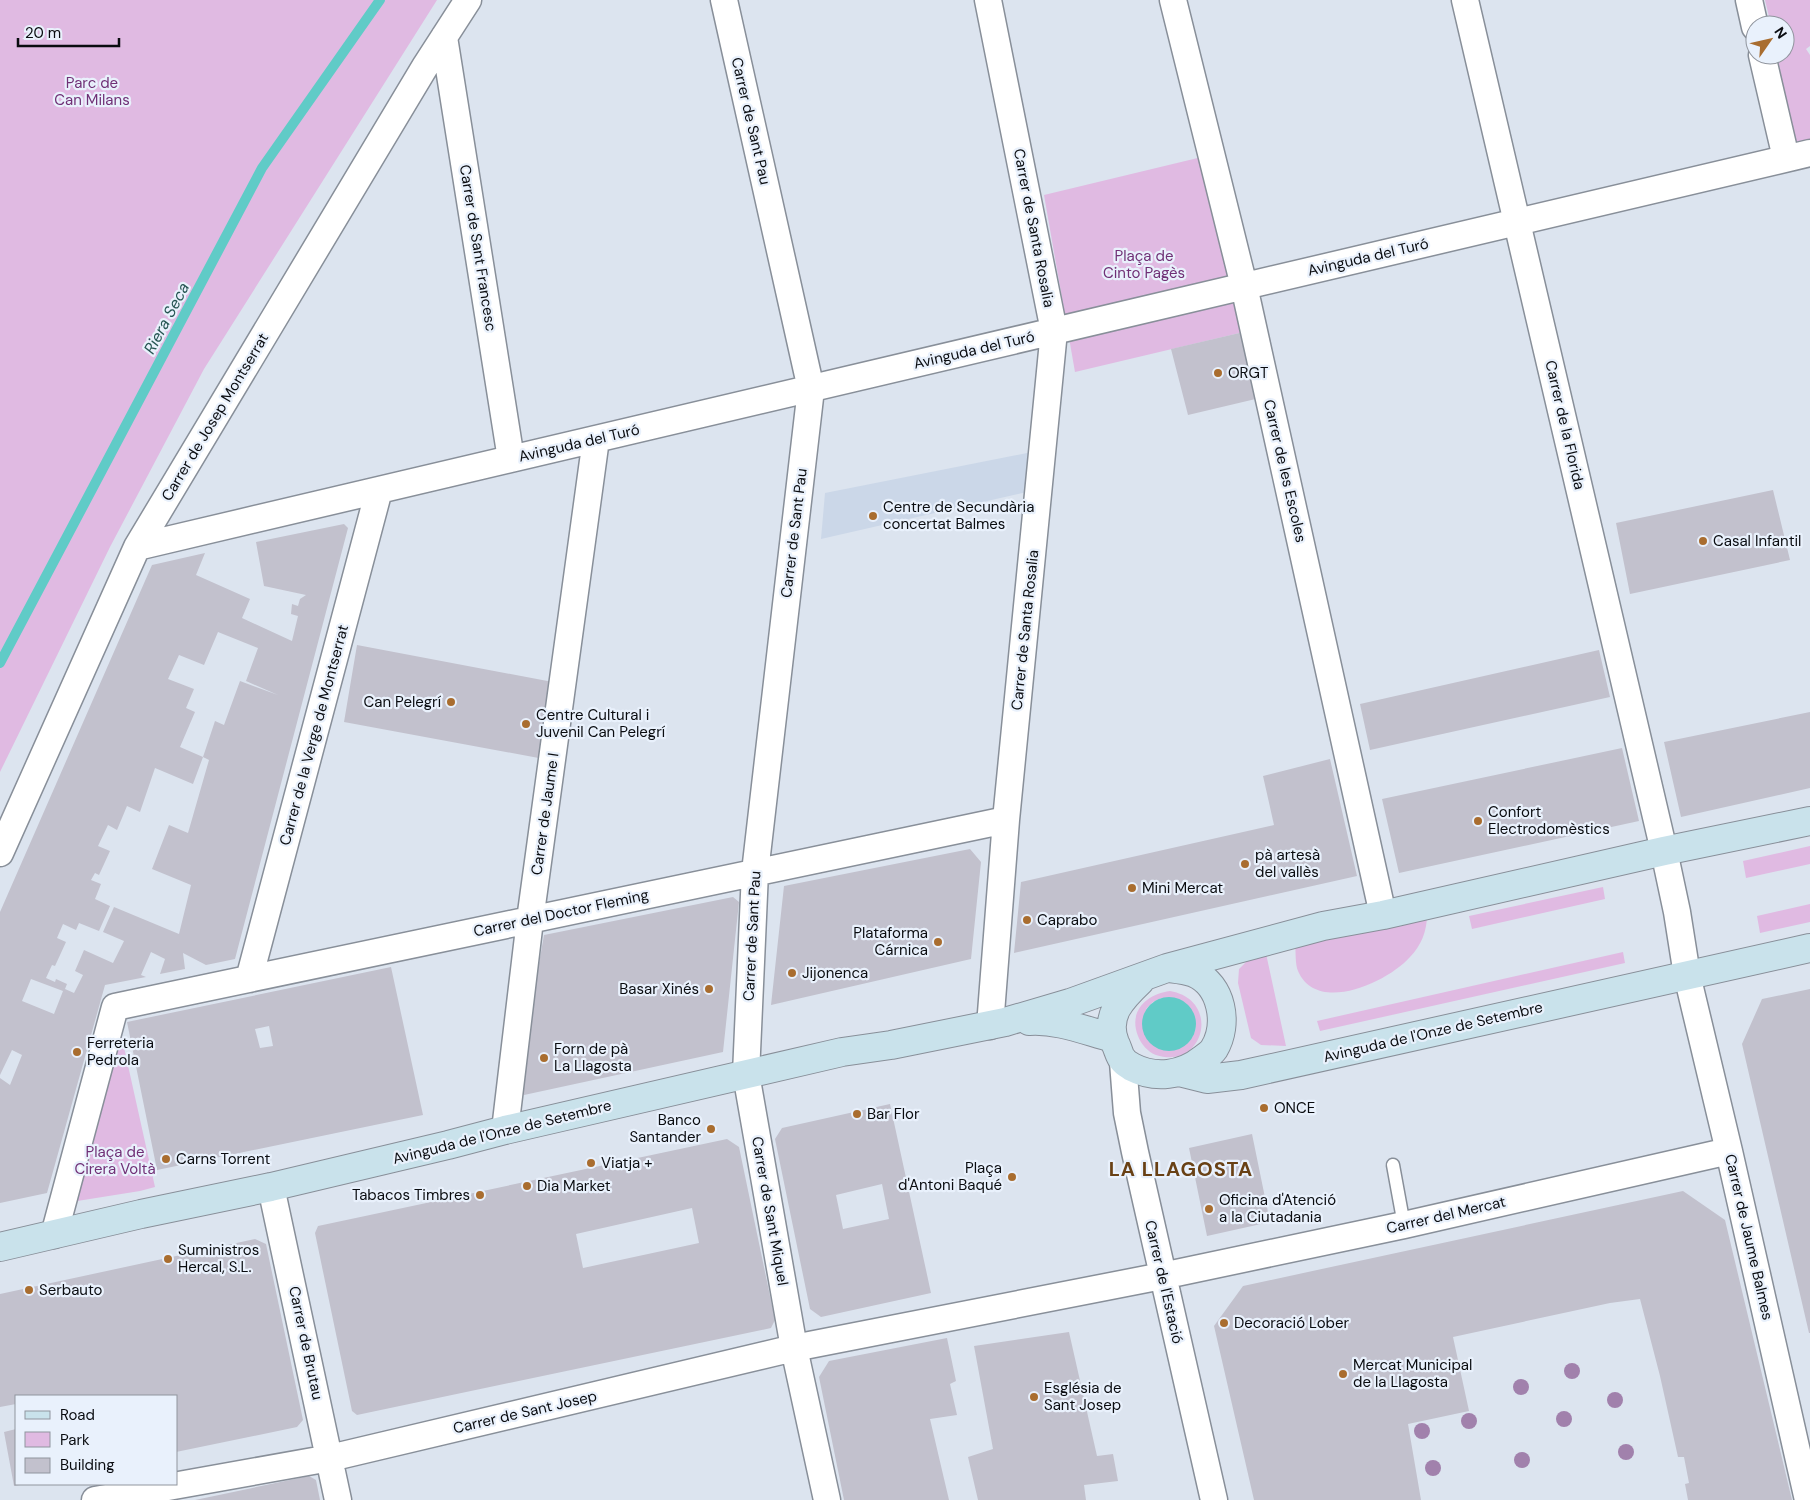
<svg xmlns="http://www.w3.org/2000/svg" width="1810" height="1500" font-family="'DM Sans',sans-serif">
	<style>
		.built { fill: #cbd7e8 }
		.green { fill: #e0bae2; fill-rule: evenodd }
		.water { fill: #60cbc7 }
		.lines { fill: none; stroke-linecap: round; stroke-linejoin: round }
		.stream { stroke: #60cbc7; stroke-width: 10 }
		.building { fill: #c2c1cd; fill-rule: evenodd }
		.lane-casing { stroke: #888f99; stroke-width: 15 }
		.street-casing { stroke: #888f99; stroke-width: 29 }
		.secondary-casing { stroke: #888f99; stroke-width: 30 }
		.lane { stroke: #fff; stroke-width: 12 }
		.street { stroke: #fff; stroke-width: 26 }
		.secondary { stroke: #c9e2eb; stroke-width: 28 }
		.tree { fill: #a181ac }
		.poi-dot { fill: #a96d2f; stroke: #e9f1fc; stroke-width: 2 }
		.labels { text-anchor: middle; stroke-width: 4.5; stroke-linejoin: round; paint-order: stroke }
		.park-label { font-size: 15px; fill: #703076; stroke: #e9f1fc }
		.street-label { font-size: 15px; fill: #0a0c10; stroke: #e9f1fc }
		.poi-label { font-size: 15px; fill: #0a0c10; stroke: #e9f1fc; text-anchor: start }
		.water-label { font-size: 16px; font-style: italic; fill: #265553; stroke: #e9f1fc }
		.district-label { font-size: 20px; font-weight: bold; letter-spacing: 1px; fill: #694115; stroke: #e9f1fc }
	</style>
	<rect width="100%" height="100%" fill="#dce4ef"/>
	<path class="built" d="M1032,452L1031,491L821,539L825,493Z"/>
	<path class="green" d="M0,0H437L204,369L110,547L0,772Z
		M1765,0H1810V46L1806,49L1810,55V139L1794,142L1777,55H1785V25H1771Z
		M1206,156L1248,331L1075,372L1044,195Z
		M1810,846V864L1746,878L1743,861Z
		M1603,887L1605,899L1472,929L1469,916Z
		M1810,904V922L1760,933L1757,916Z
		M1427,915C1427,931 1421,946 1410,957C1388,982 1317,1015 1298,971C1295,964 1296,952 1295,944Z
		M1265,949L1286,1046L1261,1045L1251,1038L1238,983L1239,969L1246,962Z
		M1623,952L1625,963L1320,1031L1317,1021Z
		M1170,991C1222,1000 1204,1071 1156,1055C1148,1052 1141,1044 1138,1036C1128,1011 1147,994 1170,991ZM1161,998L1196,1028L1193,1036L1188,1043L1146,1009L1153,1002Z
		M115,1007L155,1187L140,1191L71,1202Z"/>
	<path class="water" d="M1142 1024a27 27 0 1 1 54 0a27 27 0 1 1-54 0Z"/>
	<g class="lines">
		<path class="stream" d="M0,663L262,168L380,0"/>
	</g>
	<path class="building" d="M1248,331L1264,397L1188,415L1171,349Z
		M1773,490L1790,560L1630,594L1616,523Z
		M344,524L348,528L235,959L206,965L183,953L185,969L160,974L165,959L151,952L141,975L146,977L105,985L47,1193L0,1203V1078L10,1085L22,1055L12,1050L0,1075V912L152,565L205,553L196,575L250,599L242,618L292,641L298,616L291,614L292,604L298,606L300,599L306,595L264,586L256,542ZM218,632L258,648L246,681L278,695L240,681L224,725L215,721L203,757L209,760L188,833L169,825L152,869L191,885L179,934L114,907L103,932L124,941L113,963L84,950L75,971L83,975L74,993L65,989L67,984L56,979L55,982L46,978L52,965L55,966L66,942L57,938L63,924L76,930L79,923L99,931L110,906L95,899L101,884L91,880L95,873L99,875L110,851L98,846L108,825L117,830L127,806L140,812L155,768L193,784L203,757L180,747L195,712L186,708L194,689L168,679L179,655L204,665ZM31,979L63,991L54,1014L22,1001Z
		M357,645L558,683L544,759L344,722Z
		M1599,650L1610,697L1370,750L1360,704Z
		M1810,712V788L1681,817L1664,742Z
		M1622,748L1639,821L1399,873L1382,799Z
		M1330,759L1357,876L1014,953L1021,882L1274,825L1263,776Z
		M970,849L981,862L971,959L771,1005L784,886Z
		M733,897L739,902L723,1052L524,1095L517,1089L544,935Z
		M391,967L423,1115L157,1170L127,1022ZM269,1026L273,1046L260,1048L255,1029Z
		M1810,989V1333H1809L1742,1044L1762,999Z
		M890,1104L931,1293L821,1317L810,1309L775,1139L782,1128ZM882,1184L889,1219L843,1229L836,1195Z
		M1252,1134L1270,1222L1207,1236L1189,1148Z
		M727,1139L739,1147L775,1320L771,1328L357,1415L352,1411L315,1233L318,1226ZM692,1208L699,1243L583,1268L576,1234Z
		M1683,1191L1725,1220L1792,1500H1688L1685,1484L1689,1483L1684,1457H1678L1660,1376L1640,1299L1610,1303L1453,1337L1469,1411L1408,1424L1421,1500H1254L1214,1326L1243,1286Z
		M255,1239L266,1244L303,1420L297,1427L176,1452V1396H16V1404L0,1407V1294Z
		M1069,1332L1097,1456L1113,1454L1118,1481L1084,1485L1086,1500H978L968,1457L993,1449L974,1346Z
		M947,1338L956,1381L950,1384L957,1415L930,1419L949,1500H844L819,1377L829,1361Z
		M16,1429V1484L20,1485L14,1486L4,1432Z
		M309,1476L316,1480L320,1500H195Z"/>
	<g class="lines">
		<defs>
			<path id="lane" d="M1393,1165L1404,1225"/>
			<path id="street" d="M724,0L811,389L755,872L746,1074L794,1348L827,1500
				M988,0L1054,331L1006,820L990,1026
				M1173,0L1244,286L1383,915
				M1465,0L1664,851L1677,912L1687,975L1729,1151L1808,1500
				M1749,0L1755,27
				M444,37L511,459
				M1762,55L1786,158
				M137,547L1810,153
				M0,853L137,547L426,65L468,0
				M249,979L379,490
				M1123,1062L1127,1113L1135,1152L1214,1500
				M505,1130L530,920L596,439
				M271,1187L338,1500
				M54,1235L115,1007L1006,820
				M95,1500L330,1458L794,1348L1162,1276L1404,1225L1729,1151"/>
			<path id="secondary" d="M1140,981C1122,998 1104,1016 1115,1043C1118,1048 1119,1056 1123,1060C1125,1063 1129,1065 1132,1067C1155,1079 1182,1076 1203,1059C1207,1056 1212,1052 1214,1049C1229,1024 1222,985 1194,973C1187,970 1176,969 1168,968
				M1029,1021C1058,1019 1086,1031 1113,1038
				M1179,1072L1207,1079L1241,1075L1810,948
				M0,1247L141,1214L271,1187L448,1145L505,1130L842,1052L891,1045L1005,1022L1070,1003L1167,968L1323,926L1383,915L1664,851L1810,821"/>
		</defs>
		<use href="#lane" class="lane-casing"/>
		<use href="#street" class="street-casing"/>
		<use href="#secondary" class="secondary-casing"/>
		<use href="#lane" class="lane"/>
		<use href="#street" class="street"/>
		<use href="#secondary" class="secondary"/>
	</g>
	<g class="tree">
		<circle cx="1572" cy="1371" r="8"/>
		<circle cx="1521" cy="1387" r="8"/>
		<circle cx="1615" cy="1400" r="8"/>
		<circle cx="1564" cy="1419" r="8"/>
		<circle cx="1469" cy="1421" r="8"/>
		<circle cx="1422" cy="1431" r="8"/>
		<circle cx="1626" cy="1452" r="8"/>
		<circle cx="1522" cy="1460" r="8"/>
		<circle cx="1433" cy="1468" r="8"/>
	</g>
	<g class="poi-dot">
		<circle cx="1218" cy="373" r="5"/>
		<circle cx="873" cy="516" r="5"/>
		<circle cx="1703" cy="541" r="5"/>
		<circle cx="451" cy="702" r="5"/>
		<circle cx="526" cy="724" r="5"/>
		<circle cx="1478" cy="821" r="5"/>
		<circle cx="1245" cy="864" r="5"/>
		<circle cx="1132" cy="888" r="5"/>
		<circle cx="1027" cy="920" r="5"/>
		<circle cx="938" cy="942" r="5"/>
		<circle cx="792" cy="973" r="5"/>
		<circle cx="709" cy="989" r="5"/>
		<circle cx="77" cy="1052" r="5"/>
		<circle cx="544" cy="1058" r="5"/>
		<circle cx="1264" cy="1108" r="5"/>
		<circle cx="857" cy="1114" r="5"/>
		<circle cx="711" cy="1129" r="5"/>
		<circle cx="166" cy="1159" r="5"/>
		<circle cx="591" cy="1163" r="5"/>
		<circle cx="1012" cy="1177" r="5"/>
		<circle cx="527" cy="1186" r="5"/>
		<circle cx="480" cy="1195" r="5"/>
		<circle cx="1209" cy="1209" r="5"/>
		<circle cx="168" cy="1259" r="5"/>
		<circle cx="29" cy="1290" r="5"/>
		<circle cx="1224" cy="1323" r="5"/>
		<circle cx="1343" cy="1374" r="5"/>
		<circle cx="1034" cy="1397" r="5"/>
	</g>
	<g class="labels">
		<g class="park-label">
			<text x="92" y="88">Parc de<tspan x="92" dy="17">Can Milans</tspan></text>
			<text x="1144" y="261">Plaça de<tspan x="1144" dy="17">Cinto Pagès</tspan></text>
			<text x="115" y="1157">Plaça de<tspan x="115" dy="17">Cirera Voltà</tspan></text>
		</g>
		<g class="street-label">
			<text transform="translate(751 121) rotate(77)" y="5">Carrer de Sant Pau</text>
			<text transform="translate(1034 228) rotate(79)" y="5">Carrer de Santa Rosalia</text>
			<text transform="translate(478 248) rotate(81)" y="5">Carrer de Sant Francesc</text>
			<text transform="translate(1368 257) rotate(-13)" y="5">Avinguda del Turó</text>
			<text transform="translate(974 350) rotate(-13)" y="5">Avinguda del Turó</text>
			<text transform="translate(215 417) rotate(-59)" y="5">Carrer de Josep Montserrat</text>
			<text transform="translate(1565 425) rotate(77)" y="5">Carrer de la Florida</text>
			<text transform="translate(579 443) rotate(-13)" y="5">Avinguda del Turó</text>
			<text transform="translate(1285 471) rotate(77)" y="5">Carrer de les Escoles</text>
			<text transform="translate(794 533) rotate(-83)" y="5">Carrer de Sant Pau</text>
			<text transform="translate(1025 630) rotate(-84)" y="5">Carrer de Santa Rosalia</text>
			<text transform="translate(314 735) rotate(-75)" y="5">Carrer de la Verge de Montserrat</text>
			<text transform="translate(545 814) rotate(-82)" y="5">Carrer de Jaume I</text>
			<text transform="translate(561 913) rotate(-12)" y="5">Carrer del Doctor Fleming</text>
			<text transform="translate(752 936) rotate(-87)" y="5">Carrer de Sant Pau</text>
			<text transform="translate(1433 1032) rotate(-13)" y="5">Avinguda de l'Onze de Setembre</text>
			<text transform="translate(502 1132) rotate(-14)" y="5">Avinguda de l'Onze de Setembre</text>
			<text transform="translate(770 1211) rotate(80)" y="5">Carrer de Sant Miquel</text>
			<text transform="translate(1446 1215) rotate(-13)" y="5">Carrer del Mercat</text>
			<text transform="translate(1749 1237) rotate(77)" y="5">Carrer de Jaume Balmes</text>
			<text transform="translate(1164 1282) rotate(77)" y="5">Carrer de l'Estació</text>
			<text transform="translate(306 1343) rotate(78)" y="5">Carrer de Brutau</text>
			<text transform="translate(525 1412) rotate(-13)" y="5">Carrer de Sant Josep</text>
		</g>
		<g class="poi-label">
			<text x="1228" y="378">ORGT</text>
			<text x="883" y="512">Centre de Secundària<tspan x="883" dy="17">concertat Balmes</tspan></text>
			<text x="1713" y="546">Casal Infantil</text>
			<text x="441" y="707" text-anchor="end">Can Pelegrí</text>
			<text x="536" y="720">Centre Cultural i<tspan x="536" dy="17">Juvenil Can Pelegrí</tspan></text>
			<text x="1488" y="817">Confort<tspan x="1488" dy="17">Electrodomèstics</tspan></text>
			<text x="1255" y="860">pà artesà<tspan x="1255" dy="17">del vallès</tspan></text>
			<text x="1142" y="893">Mini Mercat</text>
			<text x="1037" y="925">Caprabo</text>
			<text x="928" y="938" text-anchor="end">Plataforma<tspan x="928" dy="17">Cárnica</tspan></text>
			<text x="802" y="978">Jijonenca</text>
			<text x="699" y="994" text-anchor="end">Basar Xinés</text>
			<text x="87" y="1048">Ferreteria<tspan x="87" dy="17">Pedrola</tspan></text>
			<text x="554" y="1054">Forn de pà<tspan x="554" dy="17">La Llagosta</tspan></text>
			<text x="1274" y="1113">ONCE</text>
			<text x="867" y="1119">Bar Flor</text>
			<text x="701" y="1125" text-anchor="end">Banco<tspan x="701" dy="17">Santander</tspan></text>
			<text x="176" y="1164">Carns Torrent</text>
			<text x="601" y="1168">Viatja +</text>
			<text x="1002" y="1173" text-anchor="end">Plaça<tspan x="1002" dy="17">d'Antoni Baqué</tspan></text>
			<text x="537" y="1191">Dia Market</text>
			<text x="470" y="1200" text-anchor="end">Tabacos Timbres</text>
			<text x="1219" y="1205">Oficina d'Atenció<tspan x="1219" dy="17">a la Ciutadania</tspan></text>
			<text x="178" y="1255">Suministros<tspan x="178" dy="17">Hercal, S.L.</tspan></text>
			<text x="39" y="1295">Serbauto</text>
			<text x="1234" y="1328">Decoració Lober</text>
			<text x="1353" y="1370">Mercat Municipal<tspan x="1353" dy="17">de la Llagosta</tspan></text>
			<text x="1044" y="1393">Església de<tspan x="1044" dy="17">Sant Josep</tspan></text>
		</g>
		<g class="water-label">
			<text transform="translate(166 318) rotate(-62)" y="6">Riera Seca</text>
		</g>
		<g class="district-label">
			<text x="1181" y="1176">LA LLAGOSTA</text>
		</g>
	</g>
	<rect x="15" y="1395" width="162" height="90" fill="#e9f1fc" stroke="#90959e"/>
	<rect x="25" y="1411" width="25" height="8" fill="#c9e2eb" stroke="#90959e"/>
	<text x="60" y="1420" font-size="15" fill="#0a0c10">Road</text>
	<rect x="25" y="1432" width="25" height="15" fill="#e0bae2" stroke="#90959e"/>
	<text x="60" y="1445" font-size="15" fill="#0a0c10">Park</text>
	<rect x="25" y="1458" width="25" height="15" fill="#c2c1cd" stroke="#90959e"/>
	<text x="60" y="1470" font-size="15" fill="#0a0c10">Building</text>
	<g transform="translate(1770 40) rotate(56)"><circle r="24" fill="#e9f1fc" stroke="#90959e"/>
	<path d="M0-4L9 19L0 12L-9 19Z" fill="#a96d2f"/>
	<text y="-8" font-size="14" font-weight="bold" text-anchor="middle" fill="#0a0c10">N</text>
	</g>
	<path d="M18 38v8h101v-8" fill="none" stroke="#0a0c10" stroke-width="2.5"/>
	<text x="25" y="38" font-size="15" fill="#0a0c10" stroke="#e9f1fc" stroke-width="4" paint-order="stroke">20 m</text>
</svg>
